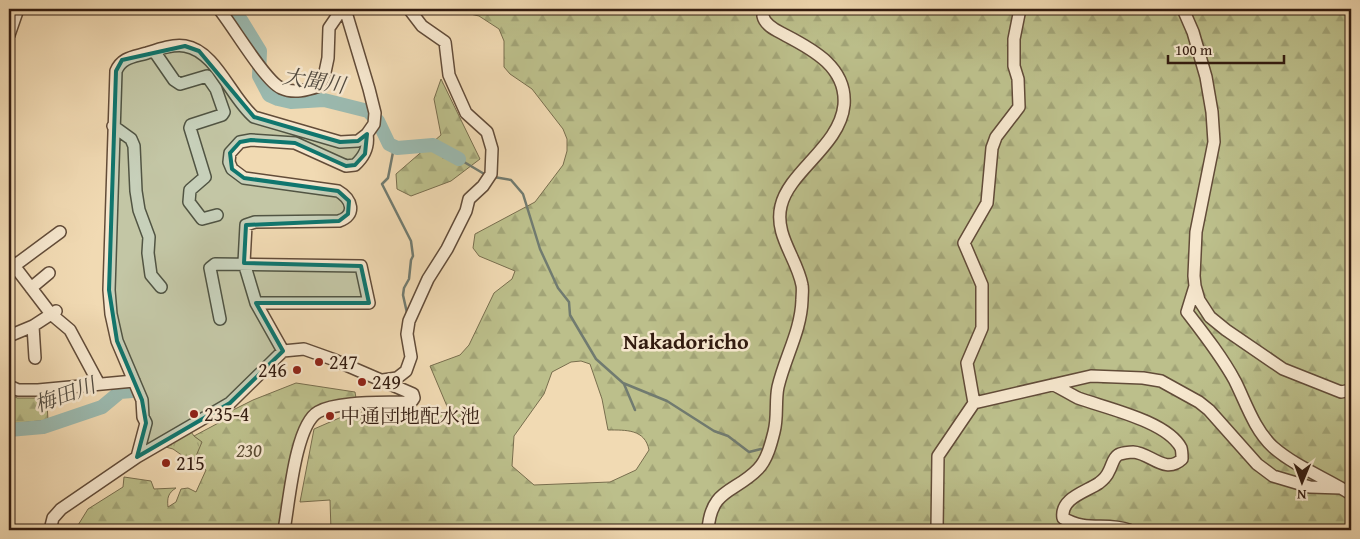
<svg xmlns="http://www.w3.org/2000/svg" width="1360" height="539" font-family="'Gentium Book Plus','Noto Serif JP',serif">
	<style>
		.grass { fill: url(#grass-tufts); stroke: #786e4e }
		.forest { fill: url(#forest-firs); stroke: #786e4e; fill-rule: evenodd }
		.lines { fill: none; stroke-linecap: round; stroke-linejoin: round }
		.stream { stroke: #717b70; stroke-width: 2.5 }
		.river { stroke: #9bbab0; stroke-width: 14 }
		.minor-casing { stroke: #624c39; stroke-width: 14 }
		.minor { stroke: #f6e7ce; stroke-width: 11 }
		.marked { fill: #0f766e; fill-opacity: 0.2; stroke: #0f766e; stroke-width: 4; stroke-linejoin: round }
		.poi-dot { fill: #8f2418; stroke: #f6e7ce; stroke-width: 2 }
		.labels { text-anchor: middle; stroke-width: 5; stroke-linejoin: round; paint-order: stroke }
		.poi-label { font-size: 20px; fill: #331c10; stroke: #f6e7ce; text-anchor: start }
		.park-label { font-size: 20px; font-style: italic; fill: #5c4d35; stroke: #f6e7ce }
		.water-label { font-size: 21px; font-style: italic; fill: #524b40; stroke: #f6e7ce }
		.quarter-label { font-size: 22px; font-weight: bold; fill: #331c10; stroke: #f6e7ce }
	</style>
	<defs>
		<pattern id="grass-tufts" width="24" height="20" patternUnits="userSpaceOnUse" patternTransform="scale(1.25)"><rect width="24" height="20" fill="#bcbf8b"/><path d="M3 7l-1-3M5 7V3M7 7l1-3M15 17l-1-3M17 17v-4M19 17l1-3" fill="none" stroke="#a2a477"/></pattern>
		<pattern id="forest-firs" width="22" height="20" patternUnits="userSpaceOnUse" patternTransform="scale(1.25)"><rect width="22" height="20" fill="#bcbf8b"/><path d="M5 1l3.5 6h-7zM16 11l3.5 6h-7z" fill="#a2a477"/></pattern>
	</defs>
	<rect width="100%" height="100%" fill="#f1dab3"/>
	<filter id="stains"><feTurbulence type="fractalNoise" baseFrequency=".004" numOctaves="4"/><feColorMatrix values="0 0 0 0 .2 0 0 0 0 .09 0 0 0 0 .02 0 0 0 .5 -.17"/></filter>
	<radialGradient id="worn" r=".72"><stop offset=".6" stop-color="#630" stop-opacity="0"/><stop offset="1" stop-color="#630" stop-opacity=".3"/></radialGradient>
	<path class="grass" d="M189,429L194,436L203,442L193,463L173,449L162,446Z"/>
	<path class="forest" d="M448,9H1351V530H331L330,500L300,502L314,429L353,412L422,413L449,411L430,366L460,355L469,345L494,293L512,279L515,271L479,256L473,248L475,234L535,202L563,165L567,151V139L563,129L532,89L510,74L504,67V41L499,29L479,16ZM581,361L590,364L602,399L608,430C626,430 645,429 649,450L636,470L610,482L534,485L512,466L514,436L544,394L552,372L571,362Z
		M441,79L480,159L451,181L411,196L397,189L396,174L441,135L434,99Z
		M296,383L355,392L357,404L310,419L284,530H232L226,527L224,530H75L88,509L123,487L124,477L151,481L154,489L176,488C168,493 167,498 168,507L176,502L181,489L188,488L196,492L206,470L193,463L202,442L194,436L224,420L223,415L253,400Z
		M9,393L17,398H36L47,404L48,420L9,424Z"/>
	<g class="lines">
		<path class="stream" d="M394,147L388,178L382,184L411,241L413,256L411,260L409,279L404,288L403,295L407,313
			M459,159L486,175
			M494,177L511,180L523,194L540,249L558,288L569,302L570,315L596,359L623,383L667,401L714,431L728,436L749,452L761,449
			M624,384L635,410
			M9,522L15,528L16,530"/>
		<path class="river" d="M226,9L241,20L260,51L259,76L269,95L278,99L291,102L324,100L368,111L378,121L389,144L397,148L433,145L459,159
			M9,430L43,427L102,407L120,392L132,391"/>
		<defs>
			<path id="minor" d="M219,9C233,26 265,81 281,88C294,94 307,90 319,86L324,77L328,58L329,28L342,9
				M1183,9L1193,32L1206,77L1212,112L1214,142L1196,232L1194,276L1195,286L1199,300L1210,317L1226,330L1283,369L1341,392L1351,390
				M9,35L18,9
				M154,51L174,80L180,84L207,76L216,89L224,112L222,115L191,125L190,128L205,177L190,190L189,202L202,219L217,215
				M113,126L131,139L134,146L136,191L139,210L149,237L148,253L151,275L161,287
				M9,259L51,314L70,330L99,384
				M14,266L60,232
				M1195,286L1187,312C1204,334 1222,357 1235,381C1246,403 1254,429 1273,447C1296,467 1326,478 1351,494
				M31,288L49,273
				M220,319L210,268L215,264L361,266L369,303H256
				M33,326L35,358
				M9,336L33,326L56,311
				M283,351L256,303L244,263L246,225L255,222L339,221C357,215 352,199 338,191L244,178L232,169L229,162L230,153L240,142L251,140L295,143L346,166L355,165C365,156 369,147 367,134
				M383,380L397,378L406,371L411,357L407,334L409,321L428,279L447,249L466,211L469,199L483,186L491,174L492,149L487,132L466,113L449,75L445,42L422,26L409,9
				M1054,385C1062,389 1070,394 1078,398C1105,408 1167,421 1181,448C1182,451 1182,456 1182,459C1165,475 1151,453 1133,452C1130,452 1121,453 1118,455C1113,458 1112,466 1109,471C1107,476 1103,480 1099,483C1086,492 1060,498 1063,518C1086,532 1106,522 1129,530
				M9,386L18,390H38L134,381
				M974,403L967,363L982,328V285L964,243L987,203L992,148L996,137L1019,107L1018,79L1014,66V39L1020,9
				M137,457L146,423L143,417L142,400L117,341L111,314L109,290L116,71C122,57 134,57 147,53C159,49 173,44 185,46C216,51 231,98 254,117L340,142L358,141L367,134L374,124L375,113L369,89L345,9
				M50,530L53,518L61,509L137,457L230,403L283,351L304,349L332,359L413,394L414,398L412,401L405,402C383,403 337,401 318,412C295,425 289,504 284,530
				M708,530C711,488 735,493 758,469C767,460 771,444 774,432C778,417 775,401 778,387C785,357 801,331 802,300C802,295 803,289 802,285C797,258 774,235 781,206C789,171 840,146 844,105C847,68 814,50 785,35C778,31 765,26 763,16C763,14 764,11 764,9
				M937,530L938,456L974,403L1091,376L1143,378L1161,381L1199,402L1209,410L1257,464L1273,476L1310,487L1341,488"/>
		</defs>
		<use href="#minor" class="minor-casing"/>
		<use href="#minor" class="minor"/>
	</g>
	<path class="marked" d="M185,46L199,51L254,117L340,142L358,141L367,134L365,154L355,165L346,166L295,143L251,140L240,142L230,153L232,169L244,178L338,191L349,201L348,214L339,221L246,225L244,263L361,266L369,303H256L283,351L230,403L137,457L146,423L142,400L117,341L109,290L116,71L122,60Z"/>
	<g class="poi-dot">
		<circle cx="319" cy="362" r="5"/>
		<circle cx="297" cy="370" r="5"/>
		<circle cx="362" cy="382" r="5"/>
		<circle cx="194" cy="414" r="5"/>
		<circle cx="330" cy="416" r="5"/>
		<circle cx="166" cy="463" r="5"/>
	</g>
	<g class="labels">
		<g class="poi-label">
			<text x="329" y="369">247</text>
			<text x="287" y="377" text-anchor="end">246</text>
			<text x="372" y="389">249</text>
			<text x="204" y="421">235-4</text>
			<text x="340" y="423">中通団地配水池</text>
			<text x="176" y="470">215</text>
		</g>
		<g class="park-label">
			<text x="249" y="457">230</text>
		</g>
		<g class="water-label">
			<text transform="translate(314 81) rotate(9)" y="7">大聞川</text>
			<text transform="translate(65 395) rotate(-20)" y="7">梅田川</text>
		</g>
		<g class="quarter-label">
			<text x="686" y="349">Nakadoricho</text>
		</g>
	</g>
	<rect width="1360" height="539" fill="none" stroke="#f1dab3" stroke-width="30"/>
	<rect x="10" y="10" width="1340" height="519" fill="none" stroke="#331c10" stroke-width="2.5"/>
	<rect x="15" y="15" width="1330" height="509" fill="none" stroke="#331c10"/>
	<g transform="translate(1302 482) rotate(181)" stroke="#f6e7ce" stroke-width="4" paint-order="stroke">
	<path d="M0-4L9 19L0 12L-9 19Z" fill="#331c10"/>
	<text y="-8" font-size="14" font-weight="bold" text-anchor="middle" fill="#331c10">N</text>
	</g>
	<path d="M1168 55v8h116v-8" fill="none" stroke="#331c10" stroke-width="2.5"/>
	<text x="1175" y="55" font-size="15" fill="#331c10" stroke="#f6e7ce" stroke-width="4" paint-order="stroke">100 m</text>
	<rect width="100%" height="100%" filter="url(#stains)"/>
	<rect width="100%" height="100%" fill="url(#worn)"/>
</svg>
